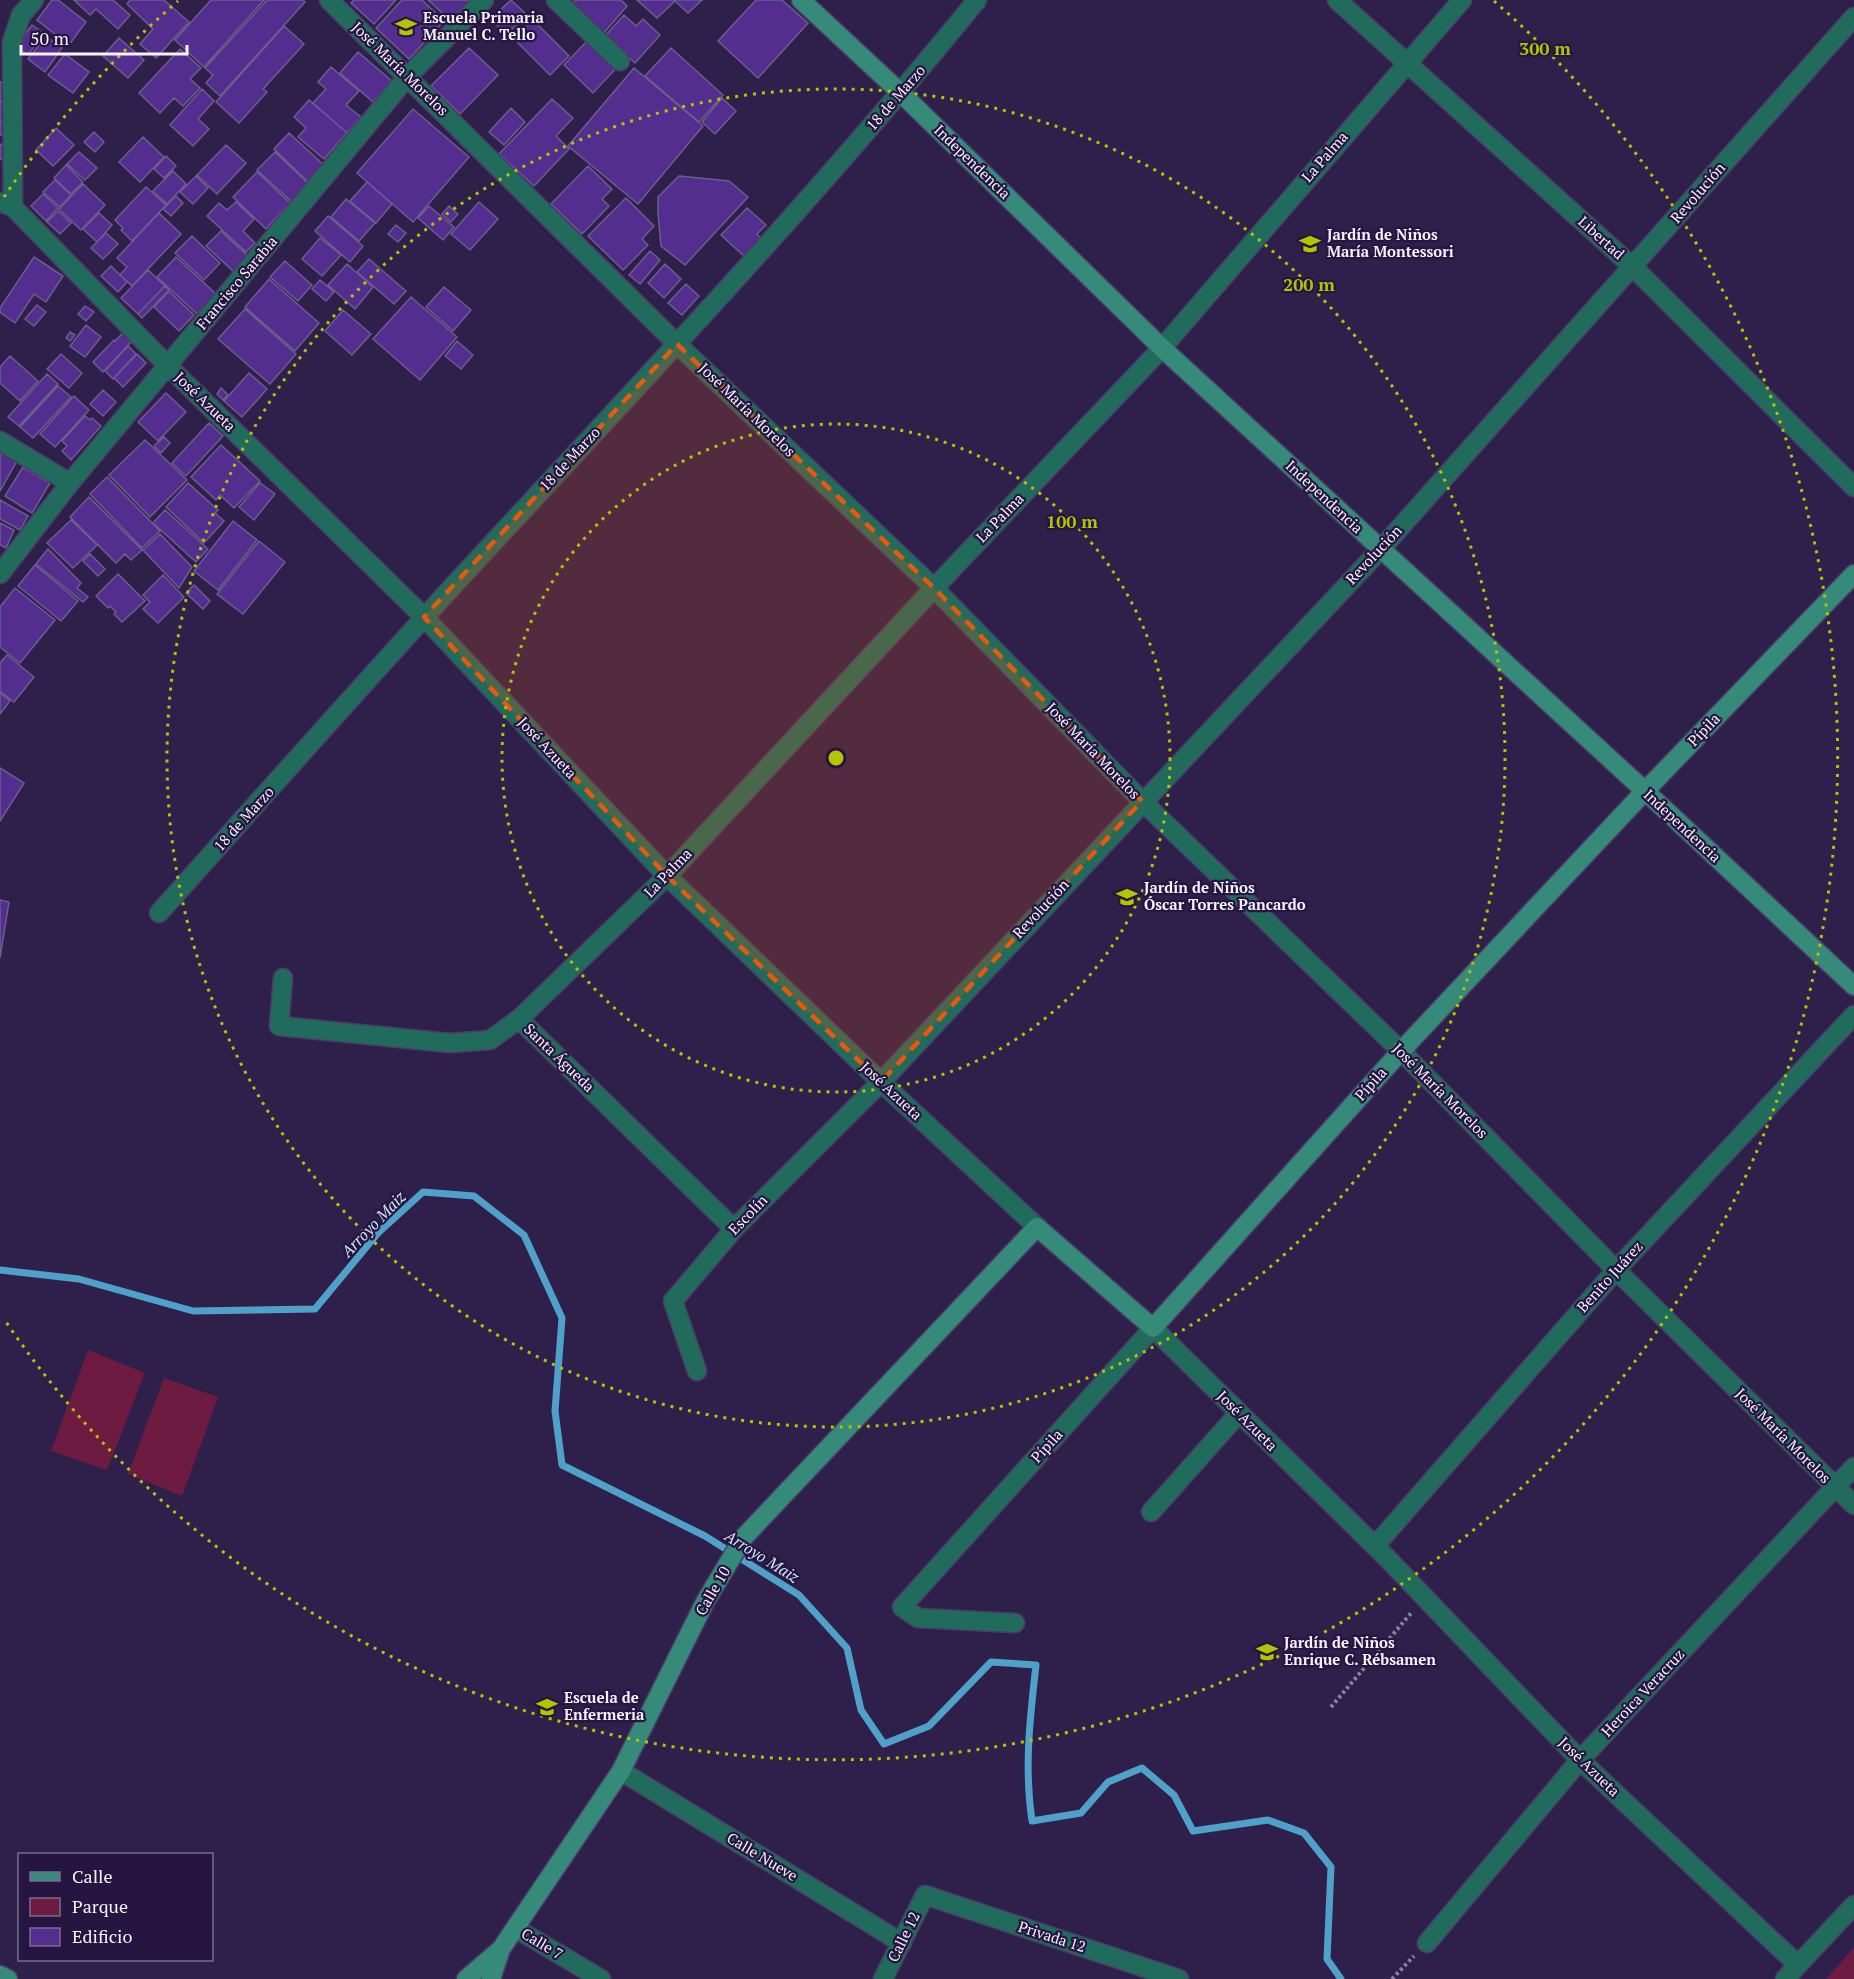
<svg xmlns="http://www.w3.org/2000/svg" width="1854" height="1979" font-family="'PT Serif',serif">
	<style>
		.green { fill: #6d1b41 }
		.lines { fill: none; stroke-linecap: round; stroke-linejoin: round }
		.stream { stroke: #50a1c9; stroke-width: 7 }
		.building { fill: #532e8e; stroke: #6b5d8e; stroke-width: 1.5 }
		.street-casing { stroke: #4a3d64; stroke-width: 21 }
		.secondary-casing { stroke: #4a3d64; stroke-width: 21 }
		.path { stroke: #8a819d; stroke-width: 4; stroke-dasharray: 3 3; stroke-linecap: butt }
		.street { stroke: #216b5c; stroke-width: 18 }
		.secondary { stroke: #368a79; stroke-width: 18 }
		.marked { fill: #e8590c; fill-opacity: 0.2; stroke: #e8590c; stroke-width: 4.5; stroke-dasharray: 12 8; stroke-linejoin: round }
		.ring { fill: none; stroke: #b1c500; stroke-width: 3; stroke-dasharray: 3 6 }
		.labels { text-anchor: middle; stroke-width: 4.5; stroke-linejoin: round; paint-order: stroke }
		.poi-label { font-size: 15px; font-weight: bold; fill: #f5f2fd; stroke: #251540; text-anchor: start }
		.street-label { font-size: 15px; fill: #f5f2fd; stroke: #251540 }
		.water-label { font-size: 16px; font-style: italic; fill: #cce6f7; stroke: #251540 }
		.centre { fill: #b1c500; stroke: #251540; stroke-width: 3 }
		.ring-label { font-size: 18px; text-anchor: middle; font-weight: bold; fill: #b1c500; stroke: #251540; stroke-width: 4.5; stroke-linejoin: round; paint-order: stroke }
	</style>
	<rect width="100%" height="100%" fill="#2e204b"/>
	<path class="green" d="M88,1350L145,1373L107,1470L51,1451Z
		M164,1378L218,1397L182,1496L128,1474Z
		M1854,1947V1979H1826Z"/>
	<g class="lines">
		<path class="stream" d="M0,1270L79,1279L193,1311L315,1309L378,1233L423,1192L474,1196L524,1235L562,1318L555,1411L562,1465L705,1536L799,1595L847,1648L861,1710L884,1744L929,1726L991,1662L1036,1665C1030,1717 1024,1768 1032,1821L1081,1813L1108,1782L1142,1768L1174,1795L1193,1831L1268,1820L1304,1833L1331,1867L1327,1959L1341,1979"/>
	</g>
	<path class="building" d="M52,0H58L86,22L69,45L37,20Z
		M74,0H113L130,15L118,29L96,9L90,15Z
		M130,0H164L189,22L156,58L140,44L153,29L127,4Z
		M211,0H264L204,67L175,40Z
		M267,0H303L305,2L220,96L206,83L213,75L205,68Z
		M354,0H396L374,24L351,3Z
		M402,0H422L444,21L409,59L376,28Z
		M428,0H471L451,21Z
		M511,0L527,15L506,35L491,19Z
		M575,0H621L627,6L603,34L570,6Z
		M637,0H702L688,13L675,1L657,18Z
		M756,0H782L808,23L758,78L718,41Z
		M624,15L636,26L643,19L660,35L635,63L605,36Z
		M533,20L569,56L550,75L514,39Z
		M32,25L44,33L28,55L16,46Z
		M284,26L304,44L263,89L267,92L239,123L216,102Z
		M46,36L62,48L45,72L28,59Z
		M119,38L144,60L128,78L103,56Z
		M590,38L619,65L593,93L564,65Z
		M469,48L498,75L460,114L431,86Z
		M671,48L723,95L699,122L645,76Z
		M180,49L201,68L190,79L200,88L183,106L174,98L160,113L139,93Z
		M358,52L392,81L373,102L340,73Z
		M65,54L89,72L73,93L48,75Z
		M331,67L359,91L346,105L361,117L347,133L313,103L326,89L318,82Z
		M634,68L703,126L638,204L568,146Z
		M0,82H6L5,101H0Z
		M202,89L214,101L198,119L209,129L193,146L170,125Z
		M722,98L736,111L715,134L702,122Z
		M552,99L573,118L556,136L569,149L534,186L499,154Z
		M309,100L347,133L324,159L298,137L306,128L294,117Z
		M0,102H10L9,123L0,122Z
		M511,108L525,122L504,145L489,132Z
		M413,109L469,157L413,222L357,173Z
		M0,122L9,123V136L0,135Z
		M56,128L74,145L53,166L36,150Z
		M94,132L104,142L95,152L84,142Z
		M289,133L326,167L310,184L274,149Z
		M143,137L164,157L140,182L119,162Z
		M0,144L12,148L7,162L0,159Z
		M226,145L246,163L217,194L197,175Z
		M79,152L97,168L85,180L67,164Z
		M275,152L310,185L293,203L257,170Z
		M166,156L176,166L164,178L154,169Z
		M66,165L83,182L71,194L54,178Z
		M588,166L612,189L602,199L609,206L582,234L551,204Z
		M173,171L186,184L167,204L153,191Z
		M257,172L290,203L266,229L233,197Z
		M196,176L208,188L193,204L180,192Z
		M679,176L729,181L748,197L685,265L661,246L658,213V197Z
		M55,180L71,195L60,207L43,192Z
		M367,182L392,204L376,223L350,201Z
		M83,184L105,205L81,230L59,209Z
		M146,187L166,205L132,241L121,230L123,228L115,220Z
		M43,194L58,208L46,221L31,206Z
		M176,196L183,203L171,216L163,209Z
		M626,198L654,226L642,239L648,245L623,270L588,236Z
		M346,199L375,223L359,241L331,217Z
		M236,202L254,219L243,231L255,243L246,252L207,216L219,203L227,210Z
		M479,202L498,219L470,250L451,234Z
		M429,206L454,227L443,240L418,218Z
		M449,206L458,214L451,222L442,214Z
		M747,208L766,225L757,234L762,240L745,257L721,235Z
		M58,211L71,223L60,234L47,222Z
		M99,213L112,225L97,242L83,229Z
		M159,213L181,234L132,286L120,275L127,267L117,258Z
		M328,216L363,246L350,262L315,231Z
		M396,225L406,233L398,242L388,234Z
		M221,231L249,257L235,273L206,246Z
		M106,233L118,244L103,259L91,248Z
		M192,236L220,263L204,280L175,253Z
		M320,238L341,255L322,276L302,259Z
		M650,251L660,260L640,284L629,275Z
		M34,257L63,276L46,302L34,294L15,323L0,312V308Z
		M176,257L216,294L197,314L157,277Z
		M369,259L406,291L394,304L357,272Z
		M285,261L312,285L298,301L270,277Z
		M347,264L373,287L355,309L328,285Z
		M665,264L681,279L664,298L648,283Z
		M111,266L127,282L118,292L101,276Z
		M148,270L165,286L138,314L121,298Z
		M269,279L319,323L295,351L245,307Z
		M320,280L334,292L326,301L312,289Z
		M686,284L699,296L682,315L668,303Z
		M165,286L169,290L142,318L138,314Z
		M444,287L471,310L453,331L426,307Z
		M169,291L194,315L179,331L154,307Z
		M411,297L457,337L420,380L373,339Z
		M37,305L46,312L34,326L25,319Z
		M85,306L94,312L86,321L78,314Z
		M245,309L296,354L270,384L218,339Z
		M343,310L371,334L352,355L325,331Z
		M86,325L101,337L85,357L70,346Z
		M70,332L75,335L70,341L66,338Z
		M123,333L132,341L103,372L93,362L114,340L115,341Z
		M457,341L473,355L461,369L445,356Z
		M128,346L136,354L113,379L105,371Z
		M61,354L82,373L69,388L47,369Z
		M137,354L146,363L123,387L114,378Z
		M10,356L38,381L20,401L0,383V367Z
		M249,373L267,389L242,417L224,401Z
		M47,374L58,384L19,426L8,417Z
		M58,386L71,397L33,438L20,427Z
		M221,388L228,395L223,400L217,394Z
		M103,390L116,402L103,416L90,404Z
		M166,393L186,412L158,441L138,422Z
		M74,396L89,410L55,447L40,434Z
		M85,416L90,420L92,418L101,426L71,460L62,451L67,446L62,441Z
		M209,423L223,436L186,476L172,463Z
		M164,437L170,443L161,453L154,446Z
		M145,440L187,480L150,517L109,475Z
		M221,445L260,481L234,508L220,495L216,500L191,477Z
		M0,451L17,461L0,491Z
		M23,467L50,483L32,513L5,496Z
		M107,477L160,531L142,548L90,494Z
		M188,483L218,510L215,513L224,521L204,543L166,507Z
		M260,483L275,494L254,520L239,507Z
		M89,497L142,550L131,560L125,554L116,563L70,517Z
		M0,500L28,516L20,530L0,519Z
		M165,510L208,549L196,562L153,523Z
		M71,520L97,545L73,568L47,543Z
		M233,521L257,540L218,590L194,571Z
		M0,523L14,530L6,548L0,545Z
		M160,534L192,567L179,588L143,550Z
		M259,541L285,562L243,614L217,594Z
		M48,549L81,583L77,588L88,597L83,602L36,564Z
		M90,554L105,569L98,576L83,561Z
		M35,565L78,601L61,621L18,586Z
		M118,574L145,601L122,622L114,614L116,612L110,606L108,608L96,596Z
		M163,575L184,597L158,623L143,609L150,602L143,595Z
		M194,585L210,601L203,609L186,593Z
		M15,588L55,620L20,663L0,647V607Z
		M7,655L34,677L14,702L0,691V663Z
		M0,693L10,701L0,714Z
		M0,768L24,783L0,821Z
		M0,900L9,902L0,958Z"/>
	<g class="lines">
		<defs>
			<path id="street" d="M329,0L677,344L934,588L1142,801L1401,1051L1616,1270L1854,1505
				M556,0L620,61
				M1337,0L1633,267L1854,487
				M0,202L13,207L168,366L424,617L667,876L881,1082L1037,1227
				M13,207L12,42L21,15L34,0
				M0,441L70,483
				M0,574L70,483L408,76L484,0
				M159,913C260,800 361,686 464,574C638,386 815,199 977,0
				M283,978L279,1026L450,1043L490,1040L519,1019L667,876L934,588L1162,348L1462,0
				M519,1019L734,1229
				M697,1371L673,1301L734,1229L881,1082L1381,549L1854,17
				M1151,1512L1239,1413
				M1375,1546L1616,1270L1854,1015
				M1015,1623L918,1618L902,1607L1153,1328L1387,1558L1580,1760L1798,1965
				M621,1771L902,1943
				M515,1928L601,1979
				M1427,1943L1580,1760L1854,1467
				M883,1979L925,1895L1179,1979
				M1785,1979L1854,1905"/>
			<path id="secondary" d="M801,0L901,93L1162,348L1645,791L1854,986
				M0,1975L8,1979
				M466,1979L501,1949L621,1771L705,1602L744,1537L1037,1227L1153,1328L1401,1051L1645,791L1854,574
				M491,1979L501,1949"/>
		</defs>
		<use href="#street" class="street-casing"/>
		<use href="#secondary" class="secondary-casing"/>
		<path class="path" d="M1331,1707L1412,1612
			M1392,1979L1414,1956"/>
		<use href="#street" class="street"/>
		<use href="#secondary" class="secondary"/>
	</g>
	<path class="marked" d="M677,344L934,588L1142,801L881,1082L667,876L424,617Z"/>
	<g class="ring">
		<circle cx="836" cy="758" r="334"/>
		<circle cx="836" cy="758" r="669"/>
		<path d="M4 197A1003 1003 0 0 1 178 1M1494 1A1003 1003 0 1 1 4 1319"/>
	</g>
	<defs>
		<symbol id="school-bare" viewBox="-9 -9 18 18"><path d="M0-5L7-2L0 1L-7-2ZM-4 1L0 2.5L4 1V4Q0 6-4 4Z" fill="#b1c500" stroke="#251540" stroke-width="2.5" paint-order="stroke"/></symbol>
		<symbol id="university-bare" viewBox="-9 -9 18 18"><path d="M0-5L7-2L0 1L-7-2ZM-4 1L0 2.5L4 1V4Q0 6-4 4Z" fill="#b1c500" stroke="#251540" stroke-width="2.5" paint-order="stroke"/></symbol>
	</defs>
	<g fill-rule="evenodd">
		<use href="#school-bare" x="391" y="12" width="30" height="30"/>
		<use href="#school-bare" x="1295" y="229" width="30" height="30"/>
		<use href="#school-bare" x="1112" y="882" width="30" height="30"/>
		<use href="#school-bare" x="1252" y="1637" width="30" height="30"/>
		<use href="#university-bare" x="532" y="1692" width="30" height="30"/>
	</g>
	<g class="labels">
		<g class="poi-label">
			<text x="423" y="23">Escuela Primaria<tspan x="423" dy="17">Manuel C. Tello</tspan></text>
			<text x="1327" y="240">Jardín de Niños<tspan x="1327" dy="17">María Montessori</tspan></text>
			<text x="1144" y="893">Jardín de Niños<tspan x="1144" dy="17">Óscar Torres Pancardo</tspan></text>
			<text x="1284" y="1648">Jardín de Niños<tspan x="1284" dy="17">Enrique C. Rébsamen</tspan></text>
			<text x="564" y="1703">Escuela de<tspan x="564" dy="17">Enfermeria</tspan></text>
		</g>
		<g class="street-label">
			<text transform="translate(400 69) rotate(44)" y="5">José María Morelos</text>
			<text transform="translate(896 98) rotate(-49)" y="5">18 de Marzo</text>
			<text transform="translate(1325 157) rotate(-49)" y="5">La Palma</text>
			<text transform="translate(972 162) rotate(44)" y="5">Independencia</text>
			<text transform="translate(1698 193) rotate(-49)" y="5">Revolución</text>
			<text transform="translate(1601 238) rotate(42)" y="5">Libertad</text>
			<text transform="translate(237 283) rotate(-50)" y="5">Francisco Sarabia</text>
			<text transform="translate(205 402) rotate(44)" y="5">José Azueta</text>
			<text transform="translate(747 410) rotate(44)" y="5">José María Morelos</text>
			<text transform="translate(570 459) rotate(-47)" y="5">18 de Marzo</text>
			<text transform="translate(1324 497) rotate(43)" y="5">Independencia</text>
			<text transform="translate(1000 518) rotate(-46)" y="5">La Palma</text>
			<text transform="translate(1374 555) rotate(-47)" y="5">Revolución</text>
			<text transform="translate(1704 730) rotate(-46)" y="5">Pípila</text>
			<text transform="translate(547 748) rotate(47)" y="5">José Azueta</text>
			<text transform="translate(1093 751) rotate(46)" y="5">José María Morelos</text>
			<text transform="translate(244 819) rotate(-48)" y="5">18 de Marzo</text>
			<text transform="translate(1682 826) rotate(43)" y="5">Independencia</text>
			<text transform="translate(668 873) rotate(-46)" y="5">La Palma</text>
			<text transform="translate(1041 909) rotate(-47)" y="5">Revolución</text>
			<text transform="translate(559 1058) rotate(44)" y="5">Santa Águeda</text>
			<text transform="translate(1371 1084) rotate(-48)" y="5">Pípila</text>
			<text transform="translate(891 1091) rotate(43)" y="5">José Azueta</text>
			<text transform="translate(1440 1091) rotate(45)" y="5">José María Morelos</text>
			<text transform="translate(748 1215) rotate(-46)" y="5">Escolín</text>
			<text transform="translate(1610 1277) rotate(-48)" y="5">Benito Juárez</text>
			<text transform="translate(1247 1421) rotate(45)" y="5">José Azueta</text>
			<text transform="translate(1783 1436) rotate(45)" y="5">José María Morelos</text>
			<text transform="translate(1047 1446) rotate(-48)" y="5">Pípila</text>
			<text transform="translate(713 1591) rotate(-60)" y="5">Calle 10</text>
			<text transform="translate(1643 1693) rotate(-47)" y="5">Heroica Veracruz</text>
			<text transform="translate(1589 1767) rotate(44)" y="5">José Azueta</text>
			<text transform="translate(762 1857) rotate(31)" y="5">Calle Nueve</text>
			<text transform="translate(904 1937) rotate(-64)" y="5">Calle 12</text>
			<text transform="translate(1052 1937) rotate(18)" y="5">Privada 12</text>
			<text transform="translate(542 1944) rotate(31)" y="5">Calle 7</text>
		</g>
		<g class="water-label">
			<text transform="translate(373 1224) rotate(-46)" y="6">Arroyo Maiz</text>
			<text transform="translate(762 1556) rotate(32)" y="6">Arroyo Maiz</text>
		</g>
	</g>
	<circle cx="836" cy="758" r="9" class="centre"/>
	<g class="ring-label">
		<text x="1545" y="55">300 m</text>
		<text x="1309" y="291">200 m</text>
		<text x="1072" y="528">100 m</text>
	</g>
	<rect x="18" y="1853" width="195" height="108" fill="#251540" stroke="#786d8c" stroke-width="1.5"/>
	<rect x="30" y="1872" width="30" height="9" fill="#368a79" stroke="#786d8c" stroke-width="1.5"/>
	<text x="72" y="1883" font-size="18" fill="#f5f2fd">Calle</text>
	<rect x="30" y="1898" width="30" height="18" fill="#6d1b41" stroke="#786d8c" stroke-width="1.5"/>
	<text x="72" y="1913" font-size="18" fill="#f5f2fd">Parque</text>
	<rect x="30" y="1928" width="30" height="18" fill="#532e8e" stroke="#786d8c" stroke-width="1.5"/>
	<text x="72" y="1943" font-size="18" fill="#f5f2fd">Edificio</text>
	<path d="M21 45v9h166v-9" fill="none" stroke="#f5f2fd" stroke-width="3"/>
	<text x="30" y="45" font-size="18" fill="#f5f2fd" stroke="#251540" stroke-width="4.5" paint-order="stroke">50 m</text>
</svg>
